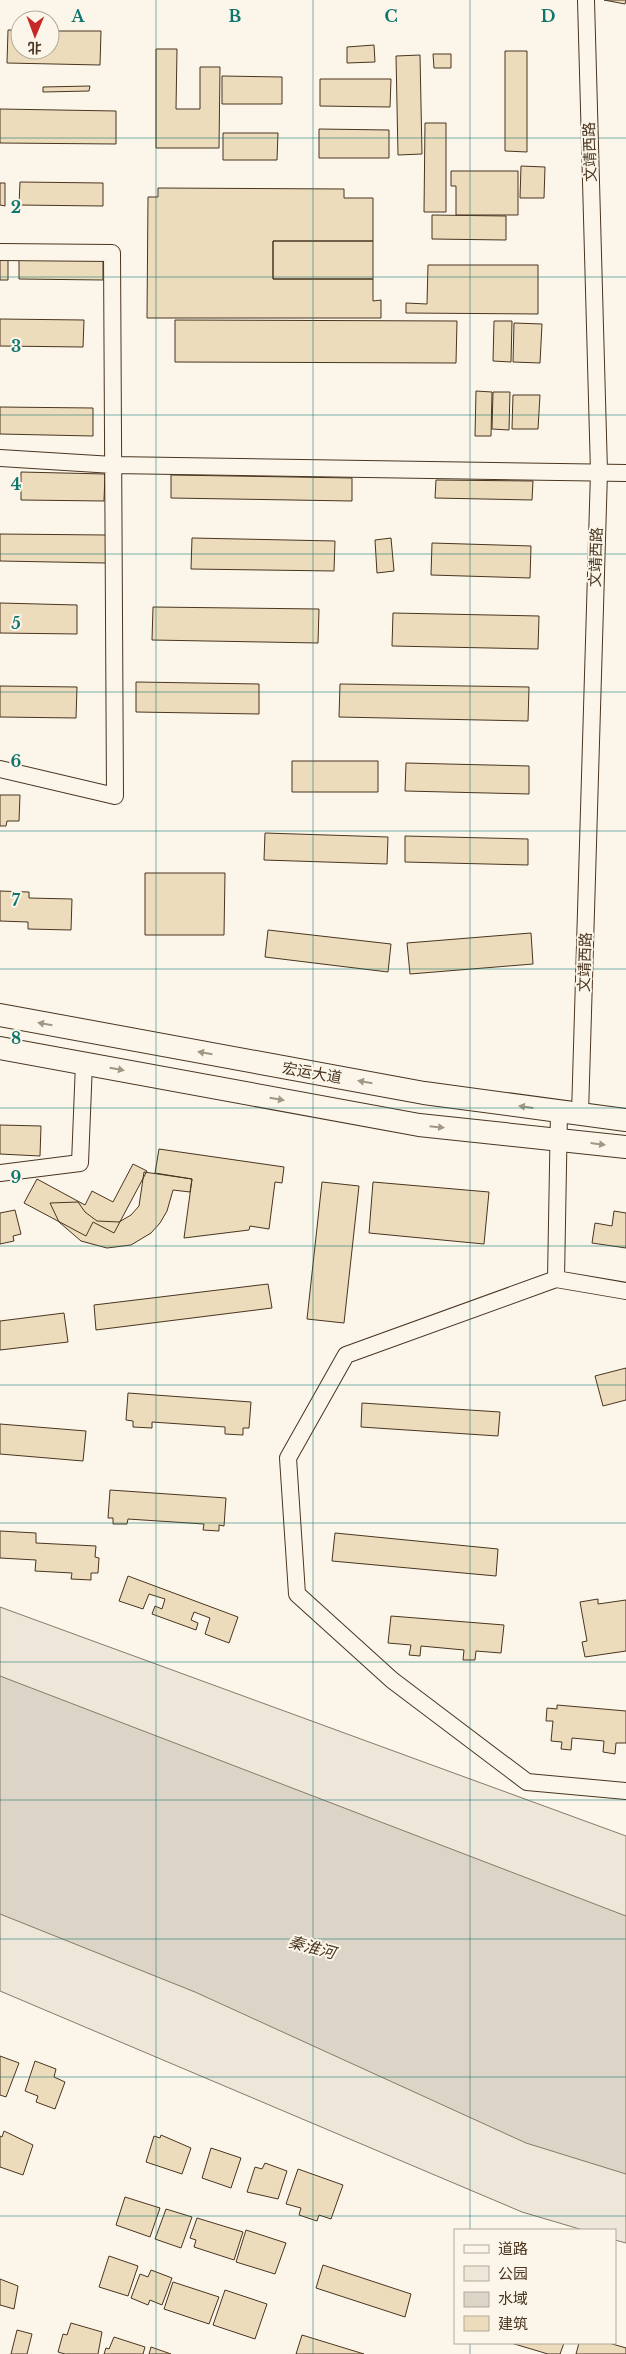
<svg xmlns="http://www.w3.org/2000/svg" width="626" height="2354" font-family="'Libre Baskerville','Noto Sans SC',serif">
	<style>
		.green { fill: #ede6d9; stroke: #887966 }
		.water { fill: #dcd4c6; stroke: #887966 }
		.building { fill: #ecdcbc; stroke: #4a3520 }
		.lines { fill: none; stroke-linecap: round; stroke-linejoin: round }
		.street-casing { stroke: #4a3520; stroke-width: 18 }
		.secondary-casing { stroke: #4a3520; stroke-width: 24 }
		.street { stroke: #fbf6e9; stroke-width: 16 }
		.secondary { stroke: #fbf6e9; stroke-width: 22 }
		.oneway { fill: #a29684 }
		.grid { fill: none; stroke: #0f766e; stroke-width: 1; stroke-opacity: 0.55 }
		.labels { text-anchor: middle; stroke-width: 4; stroke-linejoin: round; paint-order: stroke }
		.street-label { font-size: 15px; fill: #4a3520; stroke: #fbf6e9 }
		.water-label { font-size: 16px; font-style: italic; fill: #4a3520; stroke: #fbf6e9 }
		.grid-label { font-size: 16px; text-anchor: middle; font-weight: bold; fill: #0f766e; stroke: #fbf6e9; stroke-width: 4; stroke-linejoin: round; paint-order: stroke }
	</style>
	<rect width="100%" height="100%" fill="#fbf6e9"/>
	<path class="green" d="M0,1607L626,1836V2243L615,2240V2230H583L522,2212L0,1991Z"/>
	<path class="water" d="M0,1676L626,1916V2174L526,2143L195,1992L0,1914Z"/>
	<path class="building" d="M604,0H626L625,4Z
		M8,30H20V50H50V31H101L100,65L7,63Z
		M374,45L375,62L347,63V47Z
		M156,49H177L176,109H200V67H220L219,148H156Z
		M505,51H527V152L505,151Z
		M433,54H451V68H434Z
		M420,55L422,154L398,155L396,56Z
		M222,76L282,77V104H222Z
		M320,79H391L390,107L320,106Z
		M90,86L89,91L43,92V87Z
		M0,109L116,111V144L0,143Z
		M425,123H446V212H424Z
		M319,129L389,130V158H319Z
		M223,133H278L277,160H223Z
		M521,166L545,167L544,198H520Z
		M451,171H518V215H456V186H451Z
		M20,182L103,183V206L19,205Z
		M0,183H5V206L0,205Z
		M158,188L344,189V198H373V241H273V279H373V301L381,300V318H147L148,197H158Z
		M432,215L506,216V240L432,239Z
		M273,241H373V279H273Z
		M19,251L103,252V280L19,279Z
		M0,252H8V280H0Z
		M428,265H538V314L406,313V303L427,304Z
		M0,319L84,320L83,347L0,346Z
		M175,320L457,321L456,363L175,362Z
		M494,321H512L511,362L493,361Z
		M514,323L542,324L540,363L513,362Z
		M476,391L492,392L491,436H475Z
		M493,392H510L509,430L492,429Z
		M513,395H540L538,429H512Z
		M0,407L93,408V436L0,434Z
		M21,472L105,474L104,501L21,500Z
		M171,475L352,478V501L171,498Z
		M436,480L533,481L532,500L435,498Z
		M0,534L106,535V563L0,561Z
		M192,538L335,541L334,571L191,569Z
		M391,538L394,571L377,573L375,540Z
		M432,543L531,546L530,578L431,575Z
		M0,603L77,605V634L0,633Z
		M153,607L319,609L318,643L152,640Z
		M393,613L539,616L538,649L392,646Z
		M136,682L259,684V714L136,712Z
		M340,684L529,687L528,721L339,717Z
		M0,686L77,687L76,718L0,717Z
		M292,761H378V792H292Z
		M406,763L529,766V794L405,791Z
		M0,795H20L19,821H7L6,826H0Z
		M265,833L388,837L387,864L264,860Z
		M405,836L528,839V865L405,862Z
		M145,873H225L224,935H145Z
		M0,891L29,892V898L72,899L71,930L28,929V922L0,921Z
		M268,930L391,944L388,972L265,957Z
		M531,933L533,964L410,974L407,943Z
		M0,1125L41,1126L40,1156L0,1154Z
		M159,1149L284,1167L282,1183L275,1182L269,1229L250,1226L249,1230L184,1238L192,1179L155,1173Z
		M133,1164L147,1171L114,1233L93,1222L86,1236L24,1203L37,1179L85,1205L92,1191L113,1202Z
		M144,1172L192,1179L190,1192L173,1190L167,1211L160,1223L151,1233L131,1245L107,1248L81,1241L59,1222L50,1203L78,1202L85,1212L97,1221L119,1222L131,1215L139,1206Z
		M322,1182L359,1186L344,1323L307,1319Z
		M373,1182L489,1192L484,1244L369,1233Z
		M15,1210L21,1234L13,1236L14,1241L0,1244V1213Z
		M614,1211L626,1213V1248L592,1243L595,1223L612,1226Z
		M268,1284L272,1308L96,1330L94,1305Z
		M64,1313L68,1342L0,1350V1321Z
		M626,1368V1400L603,1406L595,1376Z
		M128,1393L251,1402L249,1428H243V1435L225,1434V1427L152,1422V1428L133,1427V1421L126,1420Z
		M362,1403L500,1412L498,1436L361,1427Z
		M0,1424L86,1431L83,1461L0,1454Z
		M110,1490L226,1498L224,1526L219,1525V1531L203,1530L204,1524L128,1519L127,1524H113V1518H108Z
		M0,1531L36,1533V1543L96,1546L95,1557L99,1558L98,1573H91V1580L71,1579L72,1573L35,1571L36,1560L0,1558Z
		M335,1533L498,1549L496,1576L332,1561Z
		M128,1576L238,1617L229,1643L205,1634L210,1618L194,1612L191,1620L198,1623L196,1630L152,1614L155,1606L162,1609L165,1599L149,1594L143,1609L119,1601Z
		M598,1599V1604L626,1600V1651L585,1657L582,1642L587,1641L580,1602Z
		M391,1616L504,1625L501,1653L476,1651L475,1660H463L464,1650L421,1646L420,1656L409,1655L411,1645L388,1643Z
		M557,1705L626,1711V1743H616L615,1754L603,1752L604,1741L572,1738L571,1750L561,1749L562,1742L551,1741L553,1721H546L547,1708L557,1709Z
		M0,2056L19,2063L6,2097L0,2095Z
		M35,2061L56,2069L54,2077L65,2082L55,2109L36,2102L38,2096L25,2091Z
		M4,2131L33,2145L23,2175L0,2167V2136L2,2137Z
		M161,2135L191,2148L182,2174L146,2162L154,2136L160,2138Z
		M211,2148L241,2158L231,2188L202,2178Z
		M265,2163L287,2171L278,2199L247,2192L255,2167L262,2169Z
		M298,2169L343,2185L331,2219L319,2215L317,2221L299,2215L301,2208L286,2204Z
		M125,2197L160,2208L150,2237L116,2225Z
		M166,2209L192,2217L181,2248L155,2239Z
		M197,2218L243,2232L234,2260L194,2247L196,2240L190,2238Z
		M246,2230L286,2243L275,2274L236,2262Z
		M109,2256L138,2266L128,2296L99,2287Z
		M323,2265L411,2294L405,2317L316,2288Z
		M151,2270L172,2278L162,2305L150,2300L148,2305L131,2298L140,2274L148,2277Z
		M0,2279L18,2286L14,2309L0,2305Z
		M173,2282L219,2297L209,2324L164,2309Z
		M225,2290L267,2304L255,2339L213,2325Z
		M71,2323L102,2332L98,2354H65L58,2352L63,2334L67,2335Z
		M17,2330L32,2334L27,2354H11Z
		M302,2335L364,2354H296Z
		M114,2337L145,2347L143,2354H104L106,2348L109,2349Z
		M511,2343H564L560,2354H548Z
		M579,2343H609L626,2348V2354H576Z
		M151,2347L171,2354H149Z"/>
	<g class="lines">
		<defs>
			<path id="street" d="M0,252L112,253L115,796L0,769
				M0,458L113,465L626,473
				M580,1114L599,472L586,0
				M0,1173L80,1163L84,1063
				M556,1279L559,1111
				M626,1291L556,1279L346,1355L288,1458L297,1594L392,1680L527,1782L626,1791"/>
			<path id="secondary" d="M0,1015L424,1093L626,1120
				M0,1048L419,1125L626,1147"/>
		</defs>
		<use href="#street" class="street-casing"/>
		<use href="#secondary" class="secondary-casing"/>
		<use href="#street" class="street"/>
		<use href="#secondary" class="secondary"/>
	</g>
	<defs><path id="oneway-solid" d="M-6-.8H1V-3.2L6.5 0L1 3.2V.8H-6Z" transform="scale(1.25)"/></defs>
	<g class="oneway">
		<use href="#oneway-solid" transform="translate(45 1024) rotate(-170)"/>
		<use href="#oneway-solid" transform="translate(205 1053) rotate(-170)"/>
		<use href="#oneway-solid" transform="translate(117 1069) rotate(10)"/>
		<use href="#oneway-solid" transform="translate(365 1082) rotate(-170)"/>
		<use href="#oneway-solid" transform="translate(277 1099) rotate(10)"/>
		<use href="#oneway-solid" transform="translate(526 1107) rotate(-172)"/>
		<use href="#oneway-solid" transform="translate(437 1127) rotate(6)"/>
		<use href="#oneway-solid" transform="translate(598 1144) rotate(7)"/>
	</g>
	<path class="grid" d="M156,0V2354M313,0V2354M470,0V2230M0,138H626M0,277H626M0,415H626M0,554H626M0,692H626M0,831H626M0,969H626M0,1108H626M0,1246H626M0,1385H626M0,1523H626M0,1662H626M0,1800H626M0,1939H626M0,2077H626M0,2216H626M470,2343V2354"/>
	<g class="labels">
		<g class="street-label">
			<text transform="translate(590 152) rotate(-92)" y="5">文靖西路</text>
			<text transform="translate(596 557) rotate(-88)" y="5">文靖西路</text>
			<text transform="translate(585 962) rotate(-88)" y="5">文靖西路</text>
			<text transform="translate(312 1073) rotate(10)" y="5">宏运大道</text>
		</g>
		<g class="water-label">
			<text transform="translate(312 1947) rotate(15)" y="6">秦淮河</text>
		</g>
	</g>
	<g class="grid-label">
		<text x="78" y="22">A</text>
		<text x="235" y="22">B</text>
		<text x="391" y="22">C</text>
		<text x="548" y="22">D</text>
		<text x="16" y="213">2</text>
		<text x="16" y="352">3</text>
		<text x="16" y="490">4</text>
		<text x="16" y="629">5</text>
		<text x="16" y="767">6</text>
		<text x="16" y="906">7</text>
		<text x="16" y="1044">8</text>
		<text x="16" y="1183">9</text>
	</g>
	<rect x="454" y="2229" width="162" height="115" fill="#fbf6e9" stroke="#b4a999"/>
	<rect x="464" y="2245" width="25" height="8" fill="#fbf6e9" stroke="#b4a999"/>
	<text x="498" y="2254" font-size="15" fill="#4a3520">道路</text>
	<rect x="464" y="2266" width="25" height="15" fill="#ede6d9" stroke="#b4a999"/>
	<text x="498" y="2279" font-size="15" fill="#4a3520">公园</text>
	<rect x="464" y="2292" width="25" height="15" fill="#dcd4c6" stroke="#b4a999"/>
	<text x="498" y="2304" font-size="15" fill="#4a3520">水域</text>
	<rect x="464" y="2316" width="25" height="15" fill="#ecdcbc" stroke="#b4a999"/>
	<text x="498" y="2329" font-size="15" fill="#4a3520">建筑</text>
	<g transform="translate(35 35) rotate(181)"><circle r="24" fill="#fbf6e9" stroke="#b4a999"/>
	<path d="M0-4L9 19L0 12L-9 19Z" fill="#c62828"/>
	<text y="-8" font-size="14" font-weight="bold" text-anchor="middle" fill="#4a3520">北</text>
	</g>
</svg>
